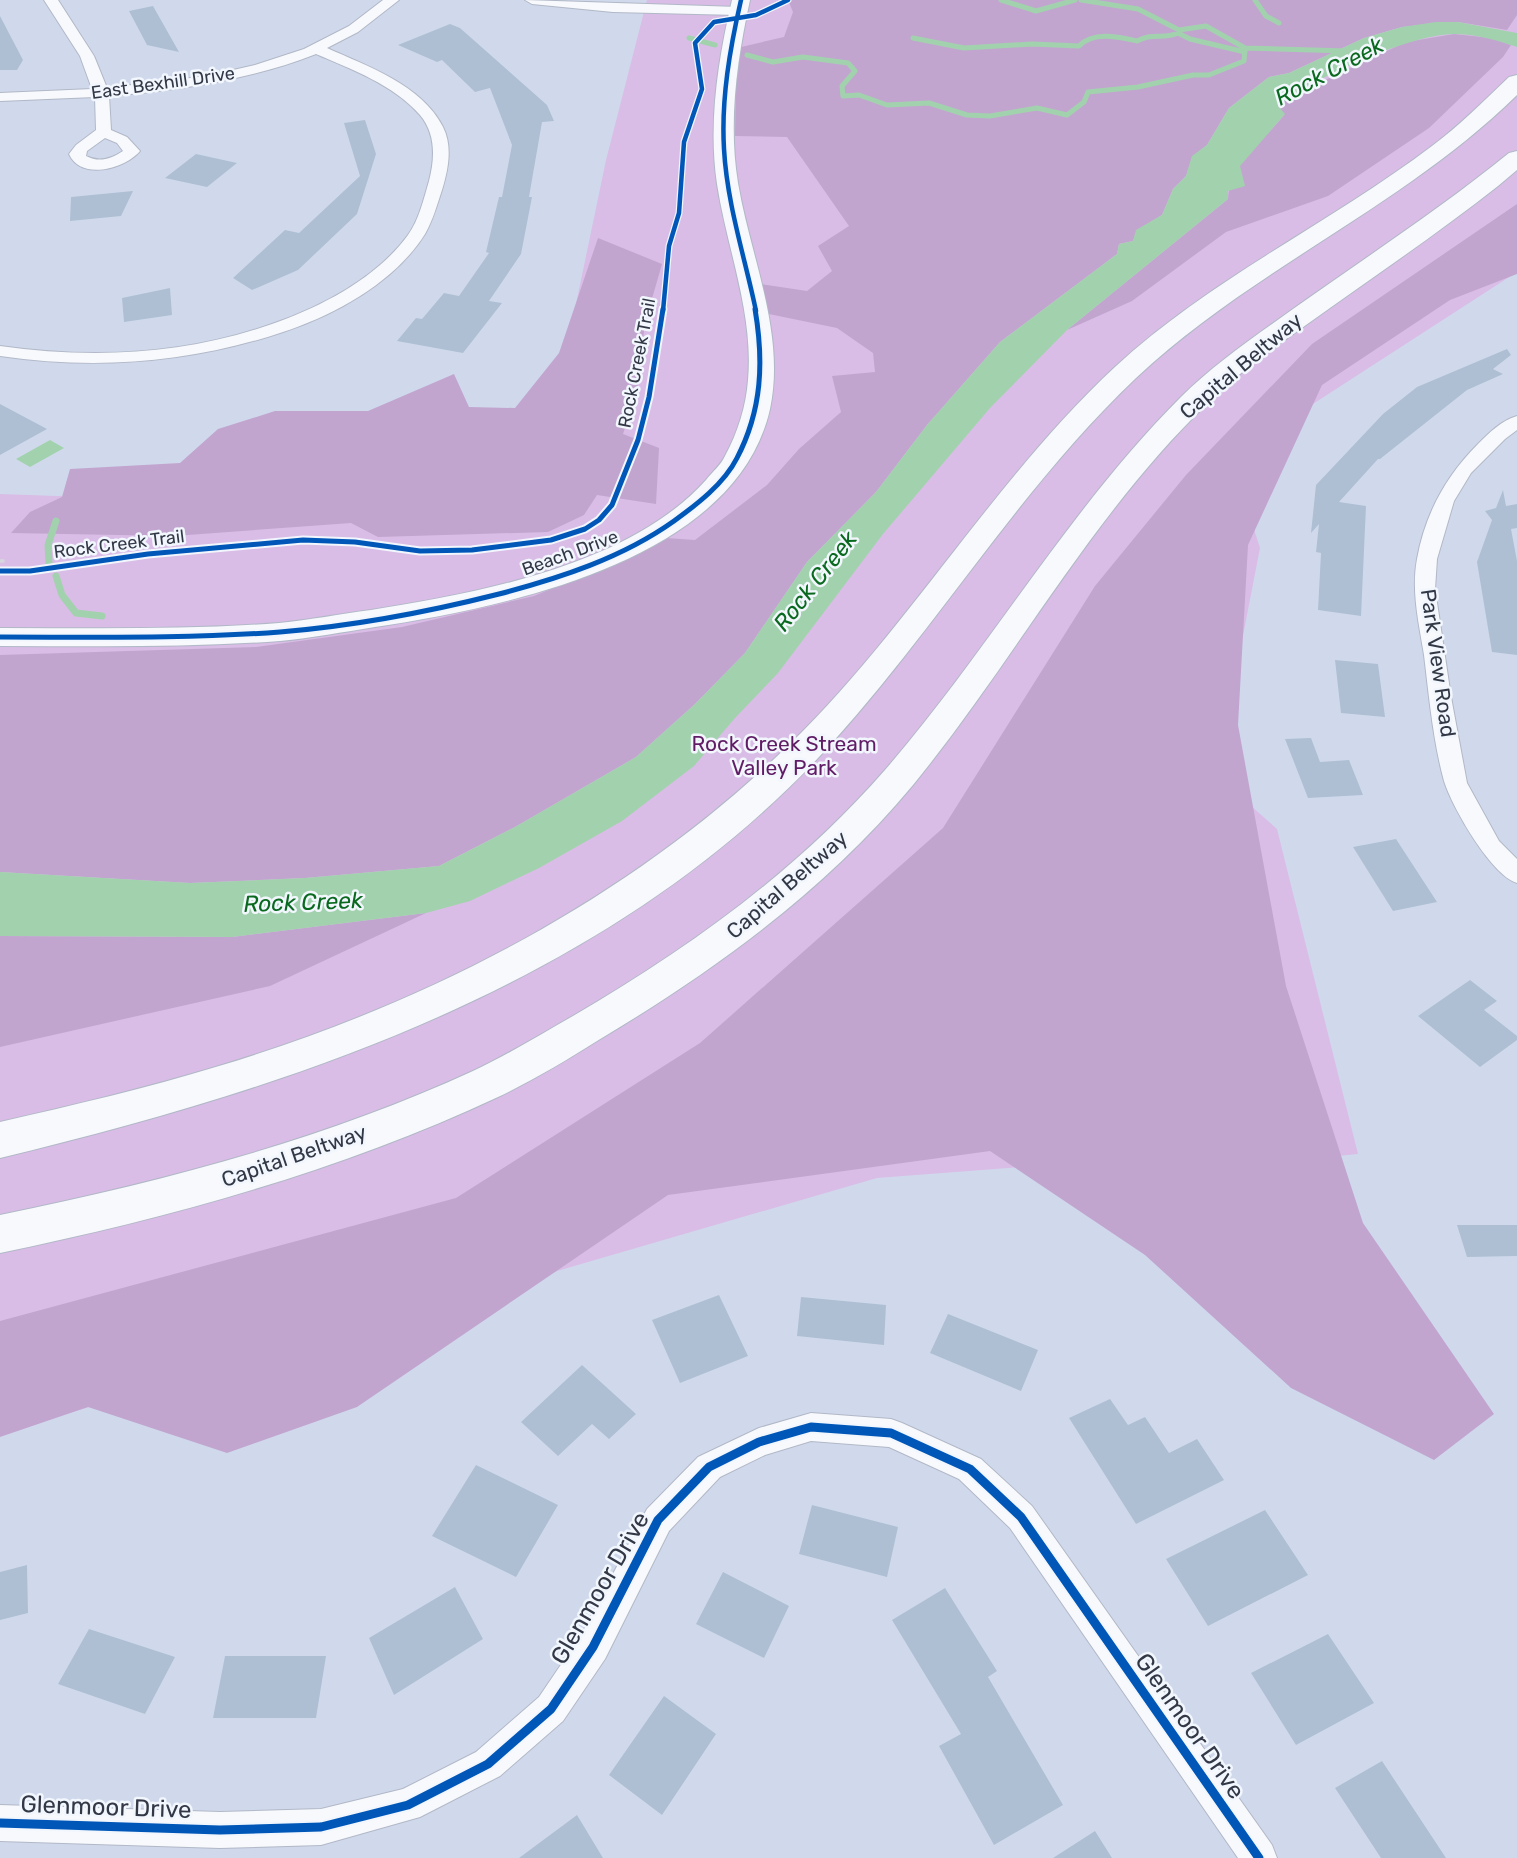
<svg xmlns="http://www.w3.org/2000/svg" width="1517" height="1858" font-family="Rubik,sans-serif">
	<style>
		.green { fill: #d9bde6 }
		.forest { fill: #c1a5cf }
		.water { fill: #a2d2ad }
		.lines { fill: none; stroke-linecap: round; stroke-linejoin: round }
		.stream-far1 { stroke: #a2d2ad; stroke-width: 5 }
		.stream { stroke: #a2d2ad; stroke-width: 7 }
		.building { fill: #aebfd3 }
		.street-casing { stroke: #b1b8c7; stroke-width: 2 }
		.secondary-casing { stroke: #b1b8c7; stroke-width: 2 }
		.highway-casing { stroke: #b1b8c7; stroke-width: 2 }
		.path { stroke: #d4d7dd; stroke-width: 3.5; stroke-dasharray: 4.5 4.5; stroke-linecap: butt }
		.street { fill: #f8f9fc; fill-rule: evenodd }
		.secondary { fill: #f8f9fc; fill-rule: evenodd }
		.highway { fill: #f8f9fc; fill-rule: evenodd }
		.cycleway-far2-casing { stroke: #f2f6fd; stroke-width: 7 }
		.cycleway-far1-casing { stroke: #f2f6fd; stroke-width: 9 }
		.cycleway-casing { stroke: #f2f6fd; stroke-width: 13 }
		.cycleway-far2 { stroke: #0057b8; stroke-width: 4.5 }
		.cycleway-far1 { stroke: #0057b8; stroke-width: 5 }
		.cycleway { stroke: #0057b8; stroke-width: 9 }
		.labels { text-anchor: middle; stroke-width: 5; stroke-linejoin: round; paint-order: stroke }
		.far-street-label { font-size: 18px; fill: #323846; stroke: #f2f6fd }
		.street-label { font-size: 21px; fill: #323846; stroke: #f2f6fd }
		.park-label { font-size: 21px; fill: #611c66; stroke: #f2f6fd }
		.water-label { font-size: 23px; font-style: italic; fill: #09691e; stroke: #f2f6fd }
		.near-street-label { font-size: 24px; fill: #323846; stroke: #f2f6fd }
	</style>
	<rect width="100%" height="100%" fill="#d0d9ec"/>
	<path class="green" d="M647,0H1517V272L1231,457L1260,548L1216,775L1277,829L1358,1154L1061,1183L1060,1164L877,1178L0,1433V494L58,496L307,487L522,413L566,352L606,160Z"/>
	<path class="forest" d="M788,0H1517V15L1507,30L1458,22L1402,27L1364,38L1289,73L1269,77L1229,108L1207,145L1192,157L1186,176L1173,189L1162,215L1137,230L1133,241L1119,244L1117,254L1000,342L927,425L876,492L807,562L745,653L695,704L636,757L515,827L439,866L305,878L190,883L0,872V655L256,647L402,627L534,596L624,559L666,538L695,540L767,485L799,449L841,412L832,376L875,372L873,353L837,328L764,313L761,284L807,291L832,271L818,246L849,226L787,137L735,136L736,73L741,47L784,37L793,12Z
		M1454,34L1492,38L1511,45L1503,57L1429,128L1328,196L1226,232L1132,301L1067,330L1228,199C1230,163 1264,141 1284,115L1278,106L1291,96L1406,42Z
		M1517,204V274L1450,300L1322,385L1248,545L1238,725L1286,986L1363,1223L1494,1414L1434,1460L1291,1388L1145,1255L990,1151L668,1195L357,1407L227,1453L88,1407L0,1437V1321L456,1198L700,1043L943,828L1095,586L1186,475L1312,344Z
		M598,238L662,264L645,323L637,391L623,434L659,448L656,504L597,495L584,515L548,532L378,537L351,523L174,536L11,533L30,512L62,497L70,469L180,463L218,429L275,411H368L454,374L469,407L515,408L559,353Z
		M426,913L270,986L0,1047V936L232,937Z"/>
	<path class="water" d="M1436,22H1458L1517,33V47C1496,40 1476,34 1453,34C1409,35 1313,78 1278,106L1285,114L1240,166L1245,186L1228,191V199L1067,330L990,408L883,534L778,673L735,718L694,766L622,821L539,868L470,901L426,913L232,937L0,936V872L190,883L305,878L439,866L515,827L636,757L695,704L745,653L807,562L876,492L927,425L1000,342L1117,254L1119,244L1133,241L1136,230L1162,215L1173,189L1186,176L1192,156L1207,145L1229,108L1269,77L1289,73L1364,38L1402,27Z
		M50,440L64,448L30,467L16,459Z"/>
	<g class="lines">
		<path class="stream-far1" d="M1001,0L1036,11L1075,0
			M1081,0L1138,9L1179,30L1206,26L1245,48L1347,51
			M1255,0L1266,16L1279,23
			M689,38L715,45
			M913,38L964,48L1032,44L1079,46C1094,31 1118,37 1137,41C1154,32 1163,40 1178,33L1190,39L1245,52
			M747,55L773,62L803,57L848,63L855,71L842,86L843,96L859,95L887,105L929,103L967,115L990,116L1037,108L1067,115L1084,102L1088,92L1138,87L1193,75H1209L1244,61L1245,48"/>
		<path class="stream" d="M49,563L48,545L56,521
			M56,576L62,595L76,613L102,616"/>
	</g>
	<path class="building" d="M153,6L179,52L147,45L129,11Z
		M0,16L23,60L17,70H0Z
		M450,24L460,28L547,105L554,121L542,122L529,197H532L521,254L489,301L502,303L463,353L397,341L416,318L422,319L444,293L459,296L489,253L486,252L499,197H502L512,145L490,88L475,92L442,60L437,62L398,45Z
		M365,120L376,154L357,214L298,270L252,290L233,278L285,230L299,233L360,176L344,123Z
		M196,154L237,163L207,187L165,178Z
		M133,191L121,216L70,221L71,197Z
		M170,288L172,315L124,322L122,298Z
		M1507,349L1511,355L1493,369L1503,374L1467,390L1380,459H1378L1339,502L1366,506L1361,616L1318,610L1321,553L1316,552L1319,524L1311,533L1316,485L1383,414L1417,387Z
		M0,404L47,429L0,455Z
		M1503,490L1506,506L1517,504V528L1511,529L1517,561V655L1492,652L1477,562L1492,520L1485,511L1496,508Z
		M1335,660L1378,664L1385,717L1341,713Z
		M1311,738L1320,762L1349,760L1363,795L1308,798L1285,739Z
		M1396,839L1437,902L1393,911L1353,847Z
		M1470,980L1497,1001L1484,1010L1517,1036V1040L1480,1067L1418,1016Z
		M1457,1225H1517V1256L1467,1257Z
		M719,1295L748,1356L680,1383L652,1320Z
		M801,1297L886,1305L884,1345L797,1336Z
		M948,1314L1038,1350L1021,1391L930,1353Z
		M582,1365L636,1414L609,1439L592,1424L558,1456L521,1422Z
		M1110,1399L1128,1425L1145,1417L1169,1453L1197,1439L1224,1480L1136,1524L1069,1418Z
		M476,1465L558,1505L516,1577L432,1536Z
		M812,1505L898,1527L887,1577L799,1554Z
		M1265,1510L1308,1575L1208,1626L1166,1559Z
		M27,1565L28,1613L0,1620V1572Z
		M723,1572L789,1606L764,1658L696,1624Z
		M455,1587L483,1639L394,1695L369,1638Z
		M945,1588L997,1671L988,1677L1063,1805L994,1845L939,1746L961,1734L892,1620Z
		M89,1629L175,1657L145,1714L58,1684Z
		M1328,1634L1374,1703L1296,1745L1251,1673Z
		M225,1656H326L316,1718H213Z
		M664,1696L716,1734L662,1815L609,1775Z
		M1382,1761L1446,1858H1381L1335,1788Z
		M577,1815L603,1858H519Z
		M1095,1831L1112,1858H1053Z"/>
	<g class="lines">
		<defs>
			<path id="street" d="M44,0H58L94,56L107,88L207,76L255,65L304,49L349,26L383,0H399L358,32L327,48C367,66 422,85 443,127C453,147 448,170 442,190C437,205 433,220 425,234C395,282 335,315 283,332C190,363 96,370 0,356V346C91,359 185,355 272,324C321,307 377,278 408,235C419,220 424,198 429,181C435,158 436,134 420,115C394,85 351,69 316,54C250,80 179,90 109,96L111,130L127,137L140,151C125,169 81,181 69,154L76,145L96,130L95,97L0,101V93L92,89L80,56ZM105,138L117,143L123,151C111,159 99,163 86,156L87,151Z
				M525,0L738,7L745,11L738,15L613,12L532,4Z
				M1517,416V430L1505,439L1471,473L1454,501L1437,559L1435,589L1451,697L1467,783L1499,841L1517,859V883C1491,875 1452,807 1444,781C1433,741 1429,696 1424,655C1419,624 1411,591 1417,559C1425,514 1446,476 1478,444C1489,433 1502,420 1517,416Z
				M811,1413L891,1419L902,1423L981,1459L1032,1506L1272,1845L1277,1858H1238L1010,1528L959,1479L889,1447L811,1441L765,1455L720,1477L669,1531L605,1659L563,1721L500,1776L420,1817L321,1845L220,1848L0,1841V1805L220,1812L321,1809L403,1789L476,1752L539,1697L581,1635L647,1509L698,1457L759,1428Z"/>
			<path id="secondary" d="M732,0H750C737,60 728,122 738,183C750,256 786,333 770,409C736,561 505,607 375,627C343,632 312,638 280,641C187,648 93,646 0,646V628C93,628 186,630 279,623C310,620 340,614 371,610C479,593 630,565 706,480C712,472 721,465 725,456C738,432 746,406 748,380C754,314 727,249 717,184C708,123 718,60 732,0Z"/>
			<path id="highway" d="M1517,75V95C1403,207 1252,269 1136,378C1020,488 938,626 831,744C618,980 300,1086 0,1158V1122C74,1105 147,1088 219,1066C435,1001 642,893 802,732C915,618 997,477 1115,367C1210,279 1329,224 1432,146C1459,126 1484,101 1509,77Z
				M1517,151V170L1498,186C1436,235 1370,279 1306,325C1272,349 1238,373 1209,402C1092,514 1015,660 913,785C825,891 714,971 597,1041C565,1061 532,1081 498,1097C340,1171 169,1218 0,1253V1215C161,1182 323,1140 473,1071C507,1055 540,1035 573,1016C688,949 797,871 885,770C989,650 1068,510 1181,397C1214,364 1254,337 1293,309C1365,258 1440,209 1509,153Z"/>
		</defs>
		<use href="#street" class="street-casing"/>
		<use href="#secondary" class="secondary-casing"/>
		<use href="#highway" class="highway-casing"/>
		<path class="path" d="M0,561H7"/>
		<use href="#street" class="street"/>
		<use href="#secondary" class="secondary"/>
		<use href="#highway" class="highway"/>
		<defs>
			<path id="cycleway-far2" d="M741,0C730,48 721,99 724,149C727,204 745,258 756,311
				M663,311L669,246L679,213L684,142L702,89L695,43L714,22L756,15L788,0"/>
			<path id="cycleway-far1" d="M0,571H30L148,554L303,540L355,542L420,551L472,550L551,540L585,529L599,520L612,505L638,440L649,397L663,309
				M0,637C93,637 187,639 280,632C353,626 428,612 499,594C560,578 622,558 674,521C696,505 724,484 737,458C762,410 764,362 755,309"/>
			<path id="cycleway" d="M0,1823L220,1830L321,1827L408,1805L488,1764L551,1709L593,1647L658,1520L709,1467L759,1442L811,1427L891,1433L970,1469L1021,1517L1259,1858"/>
		</defs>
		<use href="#cycleway-far2" class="cycleway-far2-casing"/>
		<use href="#cycleway-far1" class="cycleway-far1-casing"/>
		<use href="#cycleway" class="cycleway-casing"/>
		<use href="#cycleway-far2" class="cycleway-far2"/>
		<use href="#cycleway-far1" class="cycleway-far1"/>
		<use href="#cycleway" class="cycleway"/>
	</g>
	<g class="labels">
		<g class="far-street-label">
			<text transform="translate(163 83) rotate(-8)" y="6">East Bexhill Drive</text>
			<text transform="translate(637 363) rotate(-79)" y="6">Rock Creek Trail</text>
			<text transform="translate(119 544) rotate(-7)" y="6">Rock Creek Trail</text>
			<text transform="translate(570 553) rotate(-20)" y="6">Beach Drive</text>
		</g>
		<g class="street-label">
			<text transform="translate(1241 366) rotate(-40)" y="7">Capital Beltway</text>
			<text transform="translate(1438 663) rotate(82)" y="7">Park View Road</text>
			<text transform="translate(787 885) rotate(-41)" y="7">Capital Beltway</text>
			<text transform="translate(294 1156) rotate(-19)" y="7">Capital Beltway</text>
		</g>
		<g class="park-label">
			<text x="784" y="751">Rock Creek Stream<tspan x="784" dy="24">Valley Park</tspan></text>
		</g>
		<g class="water-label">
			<text transform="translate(1329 71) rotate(-28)" y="8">Rock Creek</text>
			<text transform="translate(815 581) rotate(-52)" y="8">Rock Creek</text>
			<text transform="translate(303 902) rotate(-2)" y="8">Rock Creek</text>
		</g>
		<g class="near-street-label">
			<text transform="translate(600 1588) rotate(-60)" y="8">Glenmoor Drive</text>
			<text transform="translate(1190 1726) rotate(55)" y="8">Glenmoor Drive</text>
			<text transform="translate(106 1807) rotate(2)" y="8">Glenmoor Drive</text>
		</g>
	</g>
</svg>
